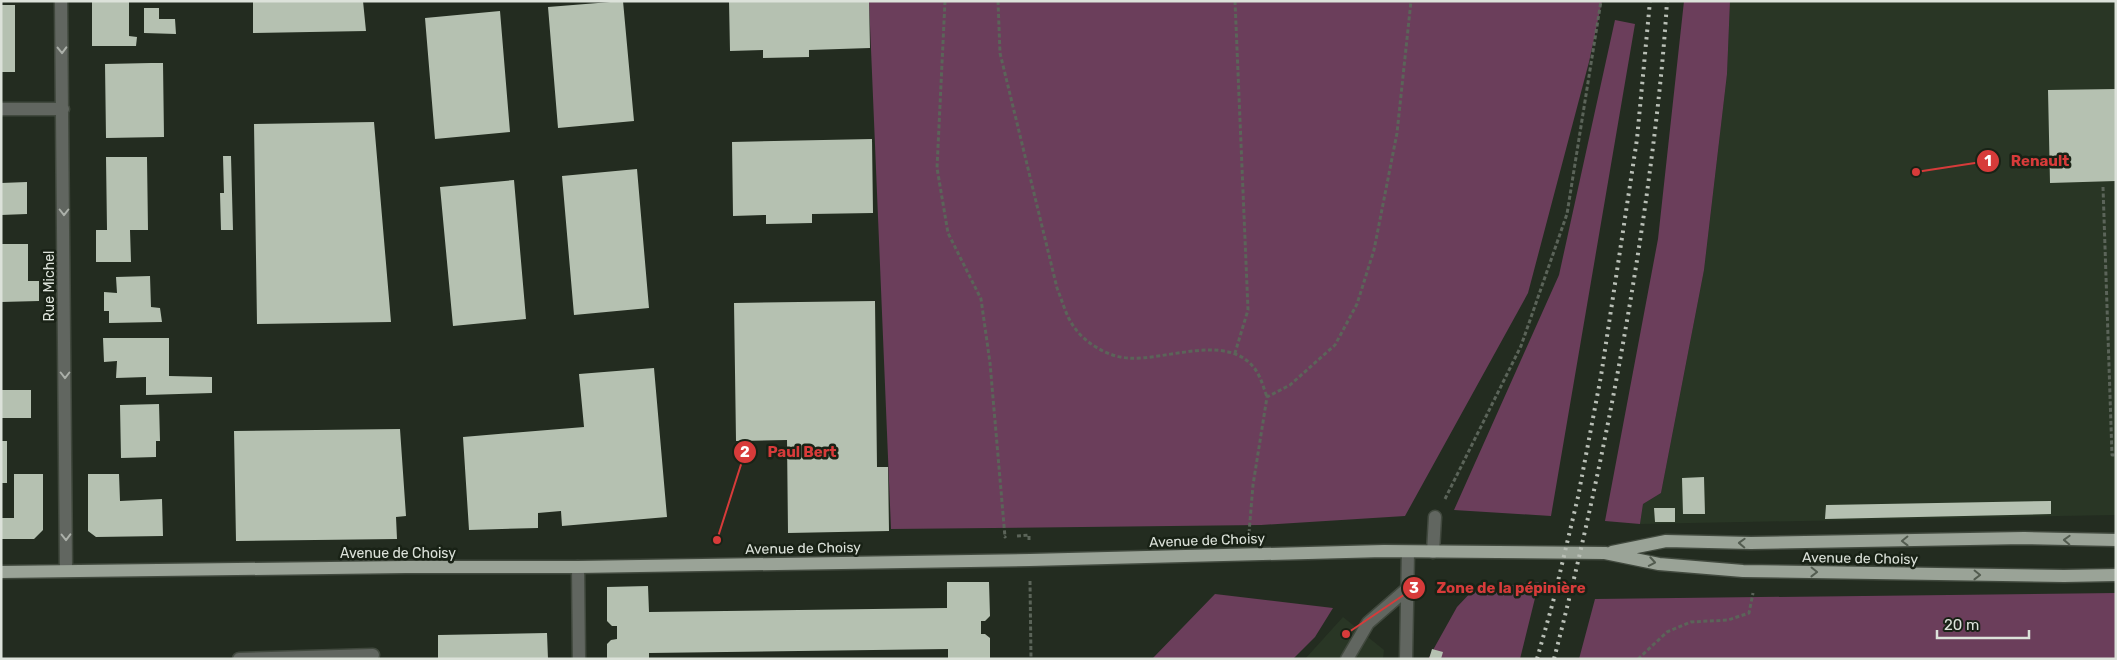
<svg xmlns="http://www.w3.org/2000/svg" width="2117" height="660" font-family="Rubik,sans-serif">
	<style>
		.built { fill: #293625 }
		.green { fill: #6b3e5b }
		.building { fill: #b5c1b1 }
		.lines { fill: none; stroke-linecap: round; stroke-linejoin: round }
		.minor-casing { stroke: #41493e; stroke-width: 15 }
		.major-casing { stroke: #41493e; stroke-width: 15 }
		.path { stroke: #5b6459; stroke-width: 3; stroke-dasharray: 4 2.5; stroke-linecap: butt }
		.minor { stroke: #616660; stroke-width: 12 }
		.major { stroke: #9aa397; stroke-width: 12 }
		.rail { stroke: #b9bfb6; stroke-width: 4; stroke-dasharray: 2.5 5; stroke-linecap: butt }
		.oneway { stroke: #abb0a9 }
		.oneway2 { stroke: #535c50 }
		.labels { text-anchor: middle; stroke-width: 5; stroke-linejoin: round; paint-order: stroke }
		.street-label { font-size: 14px; fill: #dce2da; stroke: #192216 }
		.leader { fill: none; stroke: #d73b3a; stroke-width: 2 }
		.callout-dot { fill: #d73b3a; stroke: #192216; stroke-width: 2 }
		.mark-label { font-size: 15px; text-anchor: middle; font-weight: bold; fill: #fff }
		.callout-label { font-size: 15px; text-anchor: middle; font-weight: bold; fill: #d73b3a; stroke: #192216; stroke-width: 5; stroke-linejoin: round; paint-order: stroke }
	</style>
	<rect width="100%" height="100%" fill="#232c20"/>
	<path class="built" d="M1730,1H2116V515L1640,524L1643,504L1661,493L1704,270L1727,74Z
		M1343,617L1384,650L1383,659H1305Z"/>
	<path class="green" d="M869,1H1602L1589,62L1528,293L1405,516L1261,525L891,529Z
		M1684,1H1730L1727,74L1704,270L1661,493L1643,504L1640,524L1605,521L1658,239Z
		M1615,20L1635,24L1551,516L1454,510L1559,275Z
		M1539,582L1520,659H1428L1457,607L1474,589Z
		M2116,593V659H1579L1595,599Z
		M1215,594L1333,608L1315,637L1293,659H1152Z"/>
	<path class="building" d="M92,1H129V36L137,37L136,46H92Z
		M253,1H363L366,31L253,33Z
		M623,1L634,121L558,128L548,7Z
		M729,1H869L870,48L809,50V57L763,58V50L730,51Z
		M1,5H15V72H1Z
		M144,8H159V19H175L176,34L144,33Z
		M500,11L510,132L435,139L425,18Z
		M151,63H163L164,137L106,138L105,64Z
		M2116,89V181L2050,183L2048,90Z
		M374,122L391,322L257,324L254,124Z
		M872,139L873,213L812,214V223L766,224V215L733,216L732,142Z
		M223,156H231L233,230H221L220,193H224Z
		M106,157H147L148,230H130L131,262H96V230H107Z
		M637,169L649,308L574,315L562,176Z
		M514,180L526,319L453,326L440,187Z
		M27,182V214L1,215V183Z
		M1,244H28V281H39V301L1,302Z
		M150,276L151,307L160,308L162,322L109,323V311H104V292L117,293L116,277Z
		M875,301L877,467H888L889,531L788,533L787,440L736,441L734,303Z
		M103,338H169V376L212,377V393L146,395V377L116,378L117,361L104,362Z
		M654,368L667,517L562,526L561,511L538,513V528L469,530L463,437L584,427L579,374Z
		M1,390H31V418H1Z
		M159,404L160,441H156V457L121,458L120,405Z
		M400,429L406,516L396,517L397,539L236,541L234,431Z
		M1,441H7V483H1Z
		M14,474H43V530L34,539H1V518H14Z
		M88,474H119L120,501L162,499L163,536L96,537L88,531Z
		M1704,477L1705,514H1683L1682,478Z
		M2051,501V514L1825,519L1826,505Z
		M1654,508H1675V522H1655Z
		M947,582H989L990,616L985,621H981V634H985L990,638V659H948V649L649,653V659H607V644L611,640L617,639V626H612L607,621V587L648,586L649,612L947,608Z
		M547,633L548,659H438V635Z
		M1432,649L1443,652L1441,659H1429Z"/>
	<g class="lines">
		<defs>
			<path id="minor" d="M61,1L66,570
				M1,109H63
				M1433,552L1435,517
				M578,567L579,659
				M239,659L373,655
				M1347,659L1368,623L1407,589
				M1406,659L1408,552"/>
			<path id="major" d="M1612,552L1666,541L1751,543L2024,538L2116,540
				M1,572L406,567H578L1030,560L1384,551L1605,553L1659,564L1743,571L2064,576L2116,575"/>
		</defs>
		<use href="#minor" class="minor-casing"/>
		<use href="#major" class="major-casing"/>
		<path class="path" d="M945,1L937,168L948,233L981,299L990,363L1005,537L1006,536
			M998,1L1000,53L1057,288C1062,300 1066,316 1074,327C1085,343 1108,357 1128,358C1166,361 1228,332 1255,369C1261,377 1264,389 1267,397
			M1235,1L1248,310L1235,353
			M2103,187L2112,455H2116
			M1445,499L1521,346L1567,214L1601,1
			M1249,533L1253,485L1267,397L1290,385L1335,345L1357,304L1374,250L1397,133L1411,1
			M1017,536L1029,535V540
			M1030,581L1031,659
			M1638,659L1667,632L1691,622L1728,620L1749,613L1753,593"/>
		<use href="#minor" class="minor"/>
		<use href="#major" class="major"/>
		<path class="rail" d="M1537,659L1553,602L1578,497L1601,376L1637,139L1650,1
			M1554,659C1593,508 1624,355 1646,200C1655,134 1663,68 1667,1"/>
	</g>
	<defs><path id="oneway-chevron" d="M-2-3.5L2.5 0L-2 3.5" fill="none" stroke-width="1.6" stroke-linecap="round" stroke-linejoin="round" transform="scale(1.25)"/></defs>
	<g class="oneway">
		<use href="#oneway-chevron" transform="translate(62 50) rotate(89)"/>
		<use href="#oneway-chevron" transform="translate(64 212) rotate(90)"/>
		<use href="#oneway-chevron" transform="translate(65 375) rotate(90)"/>
		<use href="#oneway-chevron" transform="translate(66 537) rotate(89)"/>
	</g>
	<g class="oneway2">
		<use href="#oneway-chevron" transform="translate(2067 540) rotate(-178)"/>
		<use href="#oneway-chevron" transform="translate(1905 541) rotate(179)"/>
		<use href="#oneway-chevron" transform="translate(1742 543) rotate(-178)"/>
		<use href="#oneway-chevron" transform="translate(1652 562) rotate(10)"/>
		<use href="#oneway-chevron" transform="translate(1814 572) rotate(1)"/>
		<use href="#oneway-chevron" transform="translate(1977 575) rotate(1)"/>
	</g>
	<g class="labels">
		<g class="street-label">
			<text transform="translate(49 286) rotate(-90)" y="5">Rue Michel</text>
			<text transform="translate(1207 540) rotate(-2)" y="5">Avenue de Choisy</text>
			<text transform="translate(803 548) rotate(-1)" y="5">Avenue de Choisy</text>
			<text x="398" y="558">Avenue de Choisy</text>
			<text transform="translate(1860 558) rotate(1)" y="5">Avenue de Choisy</text>
		</g>
	</g>
	<path class="leader" d="M1916 172L1988 161M717 540L745 452M1346 634L1414 588"/>
	<g class="callout-dot">
		<circle cx="1916" cy="172" r="5"/>
		<circle cx="717" cy="540" r="5"/>
		<circle cx="1346" cy="634" r="5"/>
		<circle cx="1988" cy="161" r="12"/>
		<circle cx="745" cy="452" r="12"/>
		<circle cx="1414" cy="588" r="12"/>
	</g>
	<g class="mark-label">
		<text x="1988" y="166">1</text>
		<text x="745" y="457">2</text>
		<text x="1414" y="593">3</text>
	</g>
	<g class="callout-label">
		<text x="2040" y="166">Renault</text>
		<text x="802" y="457">Paul Bert</text>
		<text x="1511" y="593">Zone de la pépinière</text>
	</g>
	<rect width="2117" height="660" fill="none" stroke="#dce2da" stroke-width="5"/>
	<path d="M1937 630v8h92v-8" fill="none" stroke="#dce2da" stroke-width="2.5"/>
	<text x="1944" y="630" font-size="15" fill="#dce2da" stroke="#192216" stroke-width="4" paint-order="stroke">20 m</text>
</svg>
